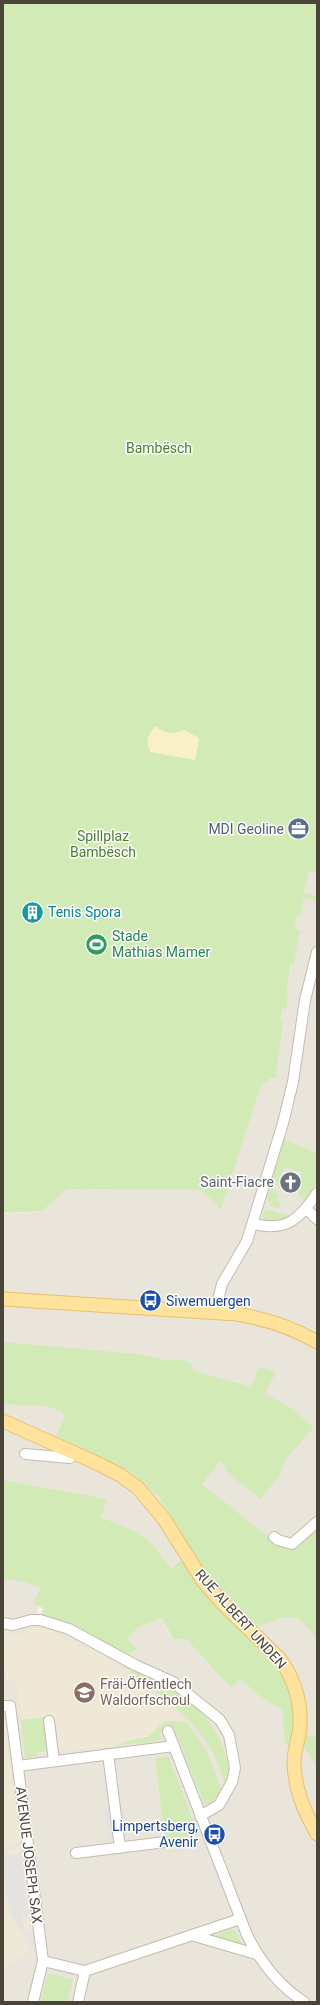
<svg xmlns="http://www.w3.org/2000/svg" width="320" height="2005" font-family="Roboto,sans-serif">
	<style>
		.residential { fill: #eae5da }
		.education { fill: #efe8d6 }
		.green { fill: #d2eab5; fill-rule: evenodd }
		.sand { fill: #f9efc9 }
		.parking { fill: #e5e3e0 }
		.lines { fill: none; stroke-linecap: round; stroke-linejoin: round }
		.minor-casing { stroke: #c2bbae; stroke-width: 12 }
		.major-casing { stroke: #e6c16a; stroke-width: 15 }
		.minor { stroke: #fff; stroke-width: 10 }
		.major { stroke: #ffe39c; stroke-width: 13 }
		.labels { text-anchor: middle; stroke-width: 3; stroke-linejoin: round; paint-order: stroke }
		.park-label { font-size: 14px; fill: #4a7f2a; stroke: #fff }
		.service-label { font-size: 14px; fill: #4e5e75; stroke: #fff; text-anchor: end }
		.culture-label { font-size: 14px; fill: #0d838f; stroke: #fff; text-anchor: start }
		.leisure-label { font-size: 14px; fill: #27864d; stroke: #fff; text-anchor: start }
		.worship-label { font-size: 14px; fill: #5b616d; stroke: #fff; text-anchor: end }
		.transit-label { font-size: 14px; fill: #164399; stroke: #fff; text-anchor: start }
		.street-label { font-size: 14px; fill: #4b4439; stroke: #fff }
		.education-label { font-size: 14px; fill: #785e54; stroke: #fff; text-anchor: start }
	</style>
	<rect width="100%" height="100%" fill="#f6f3ec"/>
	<path class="residential" d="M317,540V2002H3V1579L21,1581L40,1588L33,1604L39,1607L37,1614L137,1649L127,1638L139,1627L162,1618L172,1639L187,1640L231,1688L240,1679L261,1697L282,1710L285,1744L295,1721L183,1560L171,1568L153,1545L138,1532L101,1517L106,1499L3,1480V1214L42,1211L66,1189L200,1190L221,1208Z"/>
	<path class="education" d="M38,1625L88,1650L89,1647L98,1651L165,1703L186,1722L165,1721L148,1737L126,1741L116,1746L58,1752L54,1720L50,1717L21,1720L16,1680L7,1681L3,1666V1635L21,1638L26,1628Z
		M3,1718L5,1723L20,1841L3,1848Z
		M19,1846L30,1929L22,1933L31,1951L3,1967V1854Z"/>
	<path class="green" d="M3,3H317V872L309,871L303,893L316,896L315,901L304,898L300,916H296L294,924H296L295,929L300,930L294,964H290L286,994L288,995L286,1009H282L280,1020L283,1021L276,1078H269L268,1083L265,1082L261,1085L221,1209L200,1190L67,1189L42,1211L3,1213ZM165,733L199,739L195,759Z
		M284,1140L308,1149L317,1155V1182L305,1200L298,1195L302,1172L286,1167L283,1169L280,1187L275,1185L273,1192L279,1194L277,1201L280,1202L279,1208L271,1206L267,1197Z
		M264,1209H265L291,1216C283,1221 269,1225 262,1218Z
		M3,1342L137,1354L165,1360H184L192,1364L191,1370L251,1387L259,1367L276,1372L265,1394L288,1406L314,1427L285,1460L281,1473L261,1499L227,1473L225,1465L220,1461L202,1484L277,1544L292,1548L317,1527V1638L298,1618H280L257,1627L216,1590L160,1498L129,1471L56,1437L64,1417L61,1411L44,1406L3,1404Z
		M3,1480L107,1499L101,1517L138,1532L153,1545L171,1568L183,1559L276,1663L289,1686L295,1708L292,1745L285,1744L282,1710L261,1697L240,1679L231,1688L187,1640L173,1639L162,1618L139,1627L127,1638L137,1649L126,1656L72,1625L41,1615L43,1608L33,1604L40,1588L21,1581L3,1579Z
		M113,1657C158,1680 207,1699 224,1751C229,1767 231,1771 225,1786C211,1722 159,1697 113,1657Z
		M45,1717L50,1751L37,1752V1756L25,1758L21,1720Z
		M165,1721L186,1722L207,1751L222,1792L209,1804H204L174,1728L159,1733L161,1740L116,1746L126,1741L148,1737Z
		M304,1736L317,1737V1767L302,1743Z
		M166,1757L169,1758L198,1833L197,1835L165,1839L155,1758Z
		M232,1929L235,1931L243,1946L213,1939L210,1937Z
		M48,1973L73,1979L67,2002H40Z"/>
	<path class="sand" d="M155,726C165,734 172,735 184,730L199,738L195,760L150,752L147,738Z"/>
	<path class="parking" d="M174,1762H176L196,1816L194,1817Z
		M124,1806L127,1837L122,1838L118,1807Z
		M105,1808H111L115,1839H109Z
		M20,1854L28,1915L22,1916L24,1932L22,1933L9,1910L3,1872V1856Z
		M35,1966L37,1967L28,2002H26Z
		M57,1968L75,1973L70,1976L52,1972Z"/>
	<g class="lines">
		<defs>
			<path id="minor" d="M306,1209L317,1219
				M254,1224C286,1232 300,1219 317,1193
				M215,1312L222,1284L247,1241L283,1123L293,1082L305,1000L317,952
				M25,1454L70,1458L74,1452
				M274,1537L278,1540L292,1544L317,1522
				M3,1623L13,1625L31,1620H40L69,1629L135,1665L173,1682L220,1720L229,1735L235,1768L232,1782L219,1805L200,1816
				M3,1706H10L43,1961L33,2002
				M49,1721L54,1761
				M168,1731L247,1935C261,1963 278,1985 304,2002
				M108,1754L120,1848
				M18,1766L174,1746
				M76,1853L165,1842
				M191,1935L256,1954
				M43,1961L85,1971
				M85,1971L240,1919
				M78,2002L85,1971"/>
			<path id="major" d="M3,1299L237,1314C266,1319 292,1327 317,1342
				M3,1421L101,1465L120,1475L138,1488L164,1519L203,1581L224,1605L280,1659C296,1682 303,1706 299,1734C297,1743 294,1753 294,1761C294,1788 304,1811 317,1834"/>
		</defs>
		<use href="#minor" class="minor-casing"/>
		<use href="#major" class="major-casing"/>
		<use href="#minor" class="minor"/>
		<use href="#major" class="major"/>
	</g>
	<defs>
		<symbol id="office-disc" viewBox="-11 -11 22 22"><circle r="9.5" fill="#5c6f8a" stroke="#fff"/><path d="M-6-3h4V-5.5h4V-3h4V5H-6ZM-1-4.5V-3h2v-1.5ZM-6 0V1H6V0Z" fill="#fff"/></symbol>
		<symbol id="building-disc" viewBox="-11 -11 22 22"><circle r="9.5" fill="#0f9aa8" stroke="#fff"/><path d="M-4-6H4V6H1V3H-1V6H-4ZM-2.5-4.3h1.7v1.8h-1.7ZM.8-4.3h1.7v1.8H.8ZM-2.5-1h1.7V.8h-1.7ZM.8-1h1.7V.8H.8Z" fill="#fff"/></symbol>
		<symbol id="stadium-disc" viewBox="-11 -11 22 22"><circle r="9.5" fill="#2e9e5b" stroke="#fff"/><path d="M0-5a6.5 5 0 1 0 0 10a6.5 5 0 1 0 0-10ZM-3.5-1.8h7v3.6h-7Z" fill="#fff"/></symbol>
		<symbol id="church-disc" viewBox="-11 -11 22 22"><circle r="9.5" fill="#6b7280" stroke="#fff"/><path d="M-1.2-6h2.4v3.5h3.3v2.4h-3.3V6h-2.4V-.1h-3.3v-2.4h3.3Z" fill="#fff"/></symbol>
		<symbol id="bus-disc" viewBox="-11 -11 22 22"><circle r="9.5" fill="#1a4fb4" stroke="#fff"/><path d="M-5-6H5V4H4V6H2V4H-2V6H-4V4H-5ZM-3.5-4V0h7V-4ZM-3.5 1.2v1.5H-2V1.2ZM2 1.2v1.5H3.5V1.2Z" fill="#fff"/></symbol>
		<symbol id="school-disc" viewBox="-11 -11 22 22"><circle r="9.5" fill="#8d6e63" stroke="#fff"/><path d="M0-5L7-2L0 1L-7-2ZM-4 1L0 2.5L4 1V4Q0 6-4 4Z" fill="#fff"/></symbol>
	</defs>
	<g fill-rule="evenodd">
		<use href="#office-disc" x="286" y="816" width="25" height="25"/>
		<use href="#building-disc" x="20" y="900" width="25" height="25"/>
		<use href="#stadium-disc" x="84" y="932" width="25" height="25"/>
		<use href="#church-disc" x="278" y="1170" width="25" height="25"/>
		<use href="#bus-disc" x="138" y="1288" width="25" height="25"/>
		<use href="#school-disc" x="72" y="1680" width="25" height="25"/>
		<use href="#bus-disc" x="202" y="1822" width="25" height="25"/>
	</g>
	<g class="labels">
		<g class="park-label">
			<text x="159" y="453">Bambësch</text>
			<text x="103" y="841">Spillplaz<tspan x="103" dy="16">Bambësch</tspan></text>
		</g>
		<g class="service-label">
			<text x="284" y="834">MDI Geoline</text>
		</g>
		<g class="culture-label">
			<text x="48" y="917">Tenis Spora</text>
		</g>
		<g class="leisure-label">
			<text x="112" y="941">Stade<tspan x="112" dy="16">Mathias Mamer</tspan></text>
		</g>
		<g class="worship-label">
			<text x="274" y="1187">Saint-Fiacre</text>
		</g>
		<g class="transit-label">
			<text x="166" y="1306">Siwemuergen</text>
			<text x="198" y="1831" text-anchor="end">Limpertsberg,<tspan x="198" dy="16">Avenir</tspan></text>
		</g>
		<g class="street-label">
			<text transform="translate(241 1619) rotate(48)" y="5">RUE ALBERT UNDEN</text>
			<text transform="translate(29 1855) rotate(83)" y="5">AVENUE JOSEPH SAX</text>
		</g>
		<g class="education-label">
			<text x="100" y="1689">Fräi-Öffentlech<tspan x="100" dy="16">Waldorfschoul</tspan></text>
		</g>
	</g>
	<rect width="320" height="2005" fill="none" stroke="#4b4439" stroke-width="8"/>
</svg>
